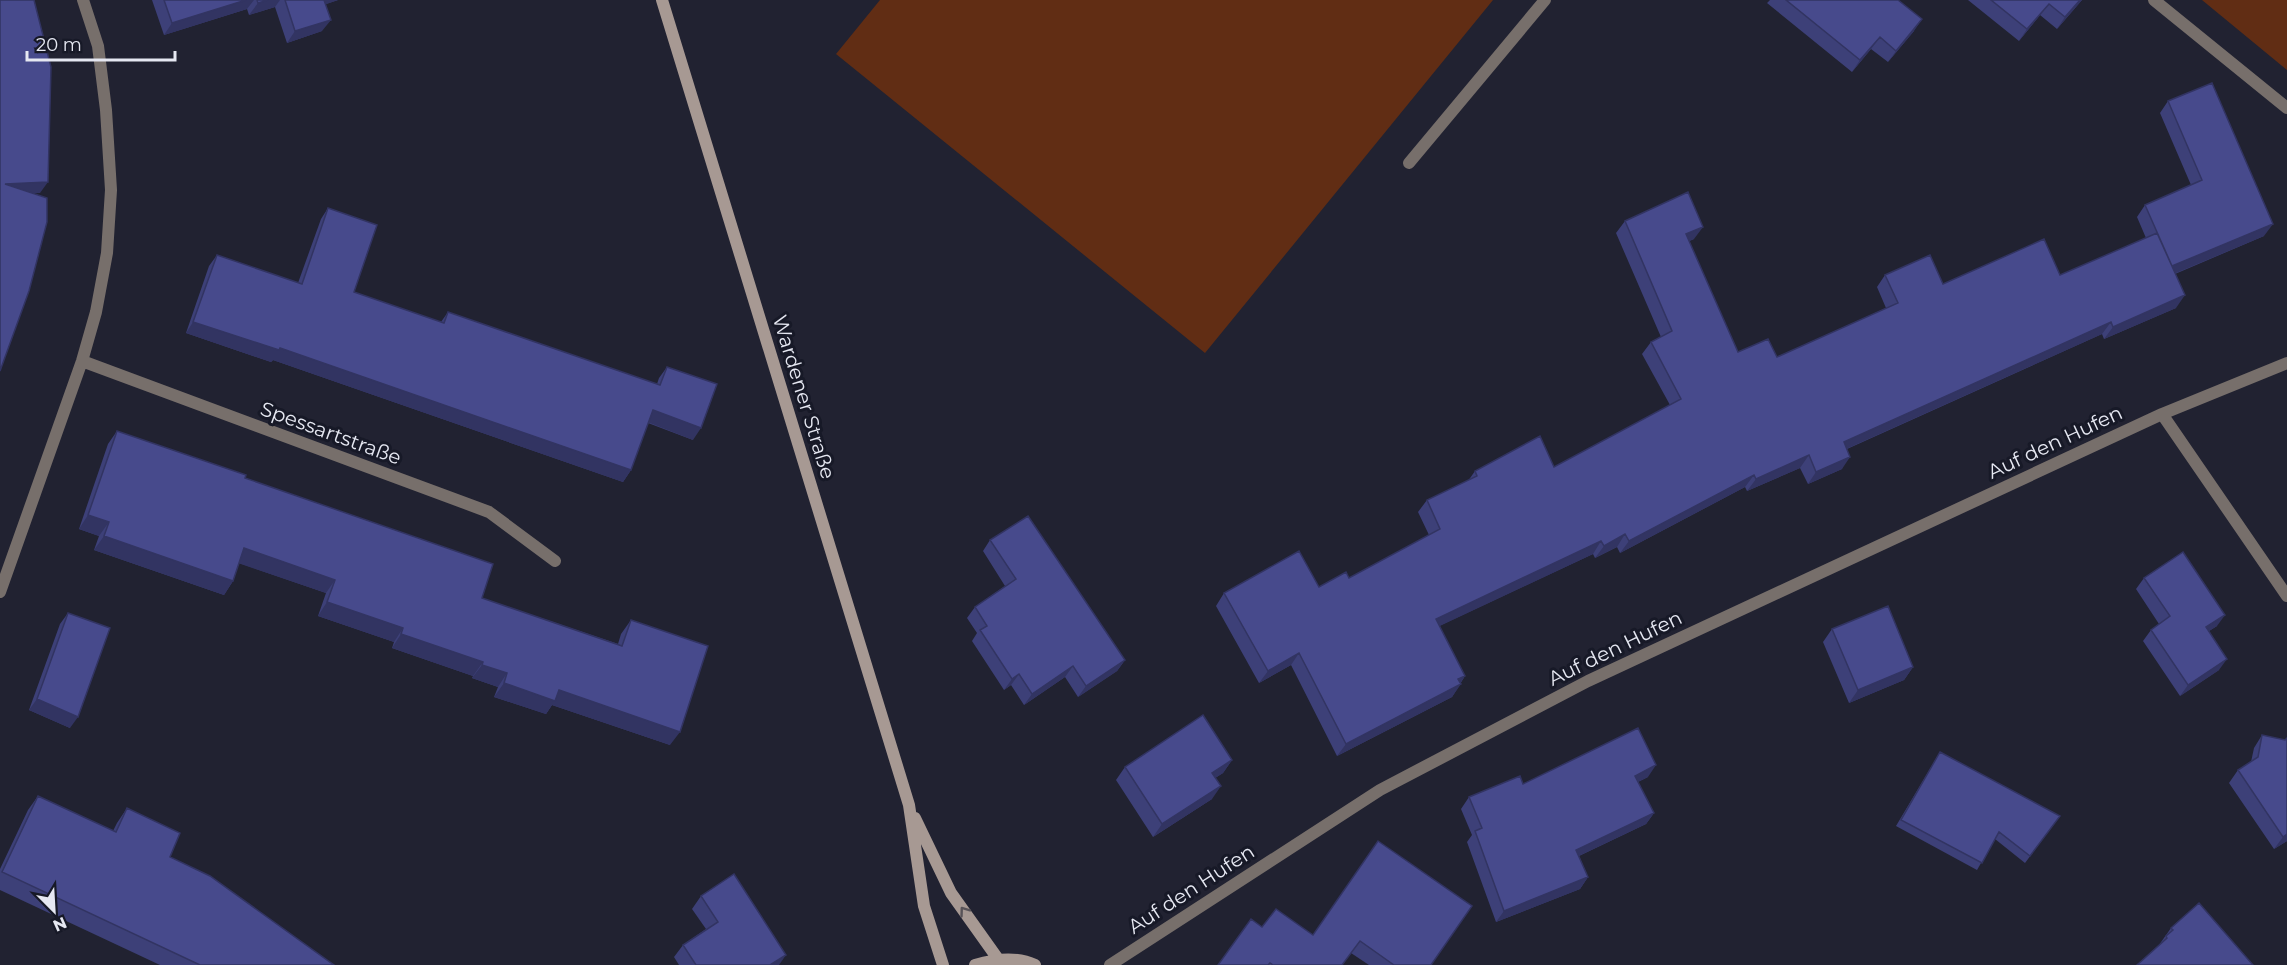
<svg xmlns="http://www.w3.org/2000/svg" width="2287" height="965" font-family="Montserrat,sans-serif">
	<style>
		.green { fill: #612d14 }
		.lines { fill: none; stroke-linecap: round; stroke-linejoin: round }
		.lane { stroke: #776f6b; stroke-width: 12 }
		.street { stroke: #776f6b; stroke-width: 12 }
		.secondary { stroke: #a79993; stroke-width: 12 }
		.wall { fill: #3d4078 }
		.shaded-wall { fill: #323462 }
		.building { fill: #474a8c; stroke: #323462; stroke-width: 1.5 }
		.oneway { stroke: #585358 }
		.labels { text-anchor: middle; stroke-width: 6; stroke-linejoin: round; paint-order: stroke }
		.street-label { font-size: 20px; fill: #e6e8f2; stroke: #171927 }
	</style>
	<rect width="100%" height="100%" fill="#212231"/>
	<path class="green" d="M880,0H1493L1205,353L836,54Z
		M2202,0H2287V70Z"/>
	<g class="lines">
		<path class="lane" d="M1409,163L1545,0"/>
		<path class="street" d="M2154,0L2287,108
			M82,361L489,512L555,561
			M2162,414L2287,596
			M0,592L82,361L96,312L107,253L111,190L106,110L98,46L83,0
			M1110,965L1380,790L1588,681L2162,414L2287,363"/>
		<path class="secondary" d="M662,0L909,805L924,906L943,965
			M915,818L951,893L998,959
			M975,965C995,959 1016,956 1035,965"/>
	</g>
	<path class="wall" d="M152,0H338L326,4L322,31L287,43L275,7L249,15L247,9L164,35Z
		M1770,0H1898L1914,31L1888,62L1871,49L1852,72L1767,3Z
		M1968,0H2082L2057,29L2040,15L2019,41Z
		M2168,101L2264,236L2175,274L2176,308L2104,339L2102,334L1847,449L1842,469L1808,484L1800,468L1747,491L1745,487L1620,553L1617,547L1595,558L1593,554L1439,626L1465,676L1452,697L1337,756L1291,665L1259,683L1216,606L1224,593L1319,587L1349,578L1429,535L1418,512L1427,500L1468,481L1475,471L1554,467L1670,405L1642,354L1651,342L1661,337L1616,233L1625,221L1694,239L1689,241L1738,352L1777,357L1886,308L1877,287L1885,275L1943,284L2060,275L2146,238L2137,217L2145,205L2191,185L2160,113Z
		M328,208L354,292L441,322L448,312L657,384L659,378L667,367L693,440L648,423L631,470L623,482L273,360L271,362L186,333L209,266L217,255L298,283L321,219Z
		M117,431L245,478L482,598L618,644L621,634L631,620L670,745L552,705L546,714L494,697L498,687L472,678L473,676L392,648L394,642L318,616L326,593L239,563L233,581L224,595L94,550L99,536L79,529L108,444Z
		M990,540L1125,660L1117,671L1078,697L1065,677L1024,705L1011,685L1004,690L972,641L977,633L967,618L975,607L1005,586L983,551Z
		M2144,578L2217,626L2209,631L2219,670L2180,696L2143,641L2151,630L2159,624L2136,589Z
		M68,613L70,728L29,710L60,624Z
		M1832,629L1913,667L1904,680L1849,703L1823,642Z
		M2262,735L2285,740L2287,738V841L2274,849L2229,783L2238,770L2251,762L2254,748Z
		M1940,752L2060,816L2025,863L1995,839L1977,870L1896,826Z
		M1232,760L1223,773L1215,778L1212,799L1153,837L1116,780L1125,767Z
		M1648,777L1638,782L1654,813L1646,824L1579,856L1588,877L1580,889L1496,922L1467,842L1472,835L1461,809L1469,797L1523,784Z
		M38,796L113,831L117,823L127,808L170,857L334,965H160L0,890V869L28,810Z
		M1378,841L1431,965H1369L1351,953L1342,965H1218L1313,935Z
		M701,896L779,965H679L674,957L683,945L706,929L692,909Z
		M2171,928L2253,965L2159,945Z"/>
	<path class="shaded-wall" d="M246,0H254L247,9L164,35L172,23Z
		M268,0H280L275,7L249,15L258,3Z
		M320,0H338L315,8Z
		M2080,0H2082L2057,29L2065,17Z
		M2049,4L2040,15L2019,41L2027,29Z
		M1922,19L1914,31L1888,62L1896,51Z
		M331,20L322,31L287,43L295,31Z
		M1880,37L1871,49L1852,72L1860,60Z
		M48,182L40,193L0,195L5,184Z
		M2273,224L2264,236L2164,278L2172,266Z
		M1703,227L1694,239L1677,247L1686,234Z
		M2185,295L2176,308L2104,339L2113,327Z
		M193,322L280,348L631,470L623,482L273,360L271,362L186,333Z
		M2111,322L2102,334L1835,454L1844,442Z
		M653,410L701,428L693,440L645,421Z
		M1809,455L1800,468L1747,491L1756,479Z
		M1850,457L1842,469L1808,484L1816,472Z
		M1754,475L1745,487L1620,553L1629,541Z
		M88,515L109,522L99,536L79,529Z
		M1625,534L1617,547L1595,558L1604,546Z
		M104,536L233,581L224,595L94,550Z
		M1601,541L1593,554L1427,632L1436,619Z
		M244,548L335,580L326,593L235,562Z
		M327,602L403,628L394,642L318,616Z
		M2225,615L2217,626L2198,638L2206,627Z
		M401,634L483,662L473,676L392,648Z
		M1299,653L1291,665L1259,683L1268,671Z
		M2227,659L2219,670L2180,696L2188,685Z
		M1125,660L1117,671L1078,697L1086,686Z
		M482,665L507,673L498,687L472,678Z
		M1073,666L1065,677L1024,705L1032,694Z
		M1913,667L1904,680L1849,703L1858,690Z
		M1019,674L1011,685L1004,690L1012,679Z
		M1465,676L1458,686L1461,684L1452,697L1337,756L1346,744Z
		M504,683L559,690L680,732L670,745L552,705L546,714L494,697Z
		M37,699L78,717L70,728L29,710Z
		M1232,760L1223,773L1203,786L1212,773Z
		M1656,765L1648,777L1627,787L1635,776Z
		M1221,786L1212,799L1153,837L1162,824Z
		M1654,813L1646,824L1568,861L1576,850Z
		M2287,834V841L2274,849L2283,837Z
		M1588,877L1580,889L1496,922L1504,911Z
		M786,955L779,965H770Z"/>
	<path class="building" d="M0,0H34L51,67L48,182L5,184L47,198V222L29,291L0,371Z
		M164,0H246L172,23Z
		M257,0H268L258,3Z
		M285,0H324L331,20L295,31Z
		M1786,0H1898L1922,19L1896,51L1880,37L1860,60Z
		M1991,0H2080L2065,17L2049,4L2027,29Z
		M2212,83L2273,224L2172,266L2145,205L2202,180L2168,101Z
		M1688,192L1703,227L1686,234L1738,352L1768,339L1777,357L1898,303L1885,275L1930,255L1943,284L2044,239L2060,275L2157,233L2185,295L2113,327L2111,322L1844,442L1850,457L1816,472L1809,455L1756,479L1754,475L1629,541L1625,534L1604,546L1601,541L1436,619L1465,676L1458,679L1461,684L1346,744L1299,653L1268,671L1224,593L1299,551L1319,587L1346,572L1349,578L1440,529L1427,500L1477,476L1475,471L1540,436L1554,467L1681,399L1651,342L1672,331L1625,221Z
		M328,208L377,225L354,292L444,323L448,312L660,385L667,367L717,384L701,428L653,410L631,470L280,348L279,350L193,322L217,255L302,284Z
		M117,431L246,475L245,478L493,564L482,598L622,646L631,620L708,646L680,732L559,690L555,701L504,683L507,673L482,665L483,662L401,634L403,628L327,602L335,580L244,548L233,581L104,536L109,522L88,515Z
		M1028,516L1125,660L1086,686L1073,666L1032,694L1019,674L1012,679L980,630L987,626L975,607L1016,579L990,540Z
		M2183,552L2225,615L2206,627L2227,659L2188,685L2151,630L2170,616L2144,578Z
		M1888,606L1913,667L1858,690L1832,629Z
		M68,613L110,628L78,717L37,699Z
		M1203,715L1232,760L1212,773L1221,786L1162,824L1125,767Z
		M1638,728L1656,765L1635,776L1654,813L1576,850L1588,877L1504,911L1475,831L1482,828L1469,797L1520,776L1523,784Z
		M2262,735L2285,740L2287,738V834L2283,837L2238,770L2258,757Z
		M1940,752L2060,816L2030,856L1999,832L1982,863L1901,820Z
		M38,796L116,832L127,808L180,833L170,857L210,876L334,965H200L2,872Z
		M1378,841L1472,906L1431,965H1394L1360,941L1342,965H1273L1270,963L1268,965H1218L1251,919L1262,927L1276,909L1313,935Z
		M734,874L786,955L770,965H696L683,945L718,922L701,896Z
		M2199,903L2253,965H2137L2167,938L2166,936L2173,930L2171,928Z"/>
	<defs><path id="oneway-chevron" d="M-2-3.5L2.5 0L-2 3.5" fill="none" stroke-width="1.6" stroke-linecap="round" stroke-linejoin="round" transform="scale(1.5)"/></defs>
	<use class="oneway" href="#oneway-chevron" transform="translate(964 911) rotate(-126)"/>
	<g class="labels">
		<g class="street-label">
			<text transform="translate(804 397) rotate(73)" y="7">Wardener Straße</text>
			<text transform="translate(331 433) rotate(20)" y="7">Spessartstraße</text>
			<text transform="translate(2055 442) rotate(-25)" y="7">Auf den Hufen</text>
			<text transform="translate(1615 648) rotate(-26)" y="7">Auf den Hufen</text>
			<text transform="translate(1191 889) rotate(-33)" y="7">Auf den Hufen</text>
		</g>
	</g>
	<g transform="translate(54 911) rotate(156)" stroke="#171927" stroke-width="4.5" paint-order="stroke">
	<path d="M0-4.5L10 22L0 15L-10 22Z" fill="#e6e8f2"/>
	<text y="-9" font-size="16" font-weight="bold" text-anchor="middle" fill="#e6e8f2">N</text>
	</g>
	<path d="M27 51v9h148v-9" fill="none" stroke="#e6e8f2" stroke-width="3"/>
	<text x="36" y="51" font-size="18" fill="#e6e8f2" stroke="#171927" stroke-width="4.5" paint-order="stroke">20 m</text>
</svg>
